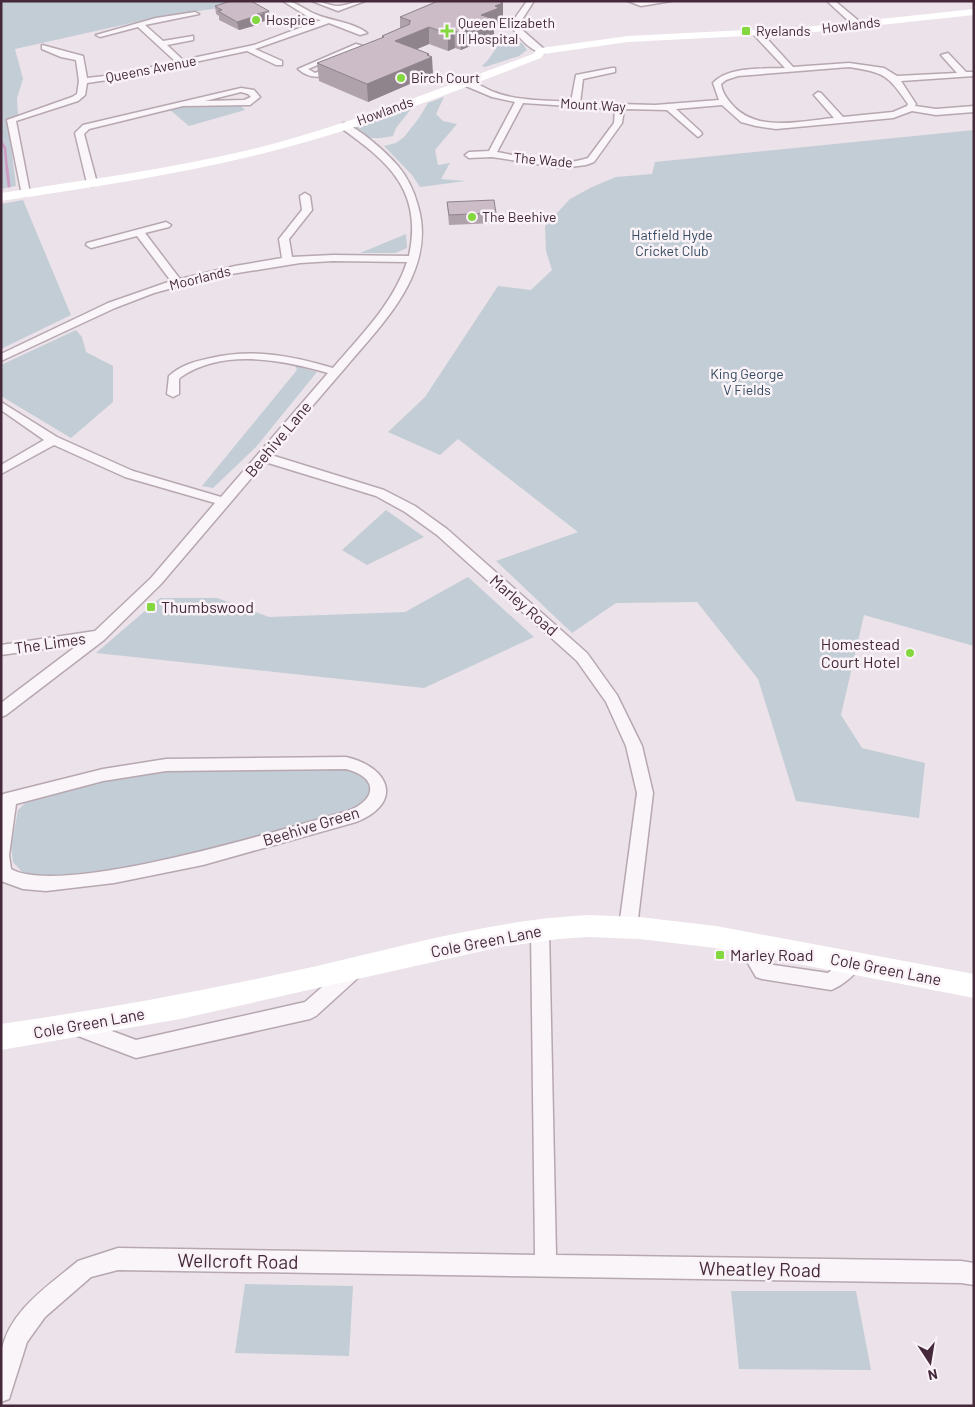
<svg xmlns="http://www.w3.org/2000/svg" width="975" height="1407" font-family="Barlow,sans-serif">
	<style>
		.green { fill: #c3cdd6 }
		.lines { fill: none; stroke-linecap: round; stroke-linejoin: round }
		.stream-far1 { stroke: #ce9bc3; stroke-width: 2.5 }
		.stream { stroke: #ce9bc3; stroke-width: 3 }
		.street-casing { stroke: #b7a7b1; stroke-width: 3 }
		.street { fill: #f9f5f8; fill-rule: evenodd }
		.secondary { fill: #fff; fill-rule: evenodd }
		.wall { fill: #afa2ab }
		.shaded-wall { fill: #8f848b }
		.building { fill: #ccbcc7; stroke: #8f848b }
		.poi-dot { fill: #84d83f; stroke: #f9f2f7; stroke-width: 2 }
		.labels { text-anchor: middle; stroke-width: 5; stroke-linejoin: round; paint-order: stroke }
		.far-poi-label { font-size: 14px; fill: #45293b; stroke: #f9f2f7; text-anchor: start }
		.far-street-label { font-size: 14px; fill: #45293b; stroke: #f9f2f7 }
		.far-park-label { font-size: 14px; fill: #354b62; stroke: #f9f2f7 }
		.street-label { font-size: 16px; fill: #45293b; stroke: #f9f2f7 }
		.poi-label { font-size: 16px; fill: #45293b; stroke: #f9f2f7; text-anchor: start }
		.near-street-label { font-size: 19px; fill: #45293b; stroke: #f9f2f7 }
	</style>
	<rect width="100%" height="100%" fill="#ece2e9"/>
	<path class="green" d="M1,1H234L225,7L154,18L15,49L23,79L17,98L18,115L8,120L16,186L1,189Z
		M506,34L523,44L527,50L519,56L485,67L482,66L488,60Z
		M444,97L436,114L443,121L457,124L435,150L438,165L450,163L441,179L466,181L420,187L412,175L384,146L396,143L404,137L419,118L428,103Z
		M230,106H241L245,110L189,126L170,110L185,107Z
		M412,108L396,128L393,136C380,139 364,141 354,128Z
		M974,130V646L864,615L841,715L862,748L925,763L919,818L796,801L758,679L697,602L616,603L572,633L496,561L578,532L458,439L440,455L388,432L425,397L498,286L531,290L552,270L546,251L545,226L570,199L592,187L616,177L652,174L655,162Z
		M23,200L71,315L1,349V204Z
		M406,234L407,248L395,253H360Z
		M76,330L82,337L86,352L113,366V402L71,438L1,396V365Z
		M295,365L317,372L256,447L213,488L202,486L297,370Z
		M386,510L424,537L367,565L342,550Z
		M468,577L534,637L424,688L96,653L160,598H217L269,617L405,612Z
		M164,770H355C366,777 371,782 370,796L361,805L339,814L170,862L65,879H39L24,874L13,862L11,847L18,810L30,798L106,780Z
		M245,1284L353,1286L349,1356L235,1353Z
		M731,1291H856L871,1370L739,1369Z"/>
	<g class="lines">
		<path class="stream-far1" d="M1,142L5,148L7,170"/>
		<path class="stream" d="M7,169L9,186"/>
		<defs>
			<path id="street" d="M283,1C296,1 303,9 315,14C331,21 353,22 367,33L360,35L329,23L255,49L282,61V65H276L247,51L114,79L87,83L85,95L78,101L16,121L30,193L25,196L22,195L7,120L72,97L77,94L79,81L76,60L61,57L42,49V45L83,56L87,78L114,75L176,62L138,27L100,37L96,35L156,18L195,12L199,14L145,25L163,41L193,36V40L167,45L183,60L254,45L321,20L310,18Z
				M312,1C321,1 328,5 336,6C341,7 357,1 365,1L338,11Z
				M527,1H534L523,18L521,29L544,49V53C533,53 519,38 513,29L515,18Z
				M628,1H671L641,6Z
				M827,1H835L860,22V26H854Z
				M754,31H760L793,67L849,63L884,68L897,76L957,73L941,55L948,53L966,72H974V76L901,81L916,104L915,106L936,109L974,106V112L936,115L912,111L893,118L776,129L756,126L741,122L722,105L676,109L701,132L702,134L698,137L667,110L624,109L622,123L594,162L586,165L562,168L492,157L469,158L465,155L469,152L489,151L515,102L492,97L461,84V80C471,79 484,88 494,92C517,101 546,100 571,102L576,75L612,68H615V72L583,79L580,103L655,105L719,100L713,83C728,66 763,69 785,68L754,35ZM849,67C885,73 887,74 908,104L907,106L893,112L843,117L821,93L818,92L814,95L834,118C798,121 754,134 729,101C725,96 722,91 721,84L726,80L738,76ZM523,103L615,109L614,123L588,158C560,168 525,157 497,152Z
				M356,44L363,46L308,69L315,73L336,65L340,67C326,78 312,81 298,69Z
				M241,88L254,90L260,97L250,105L183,106L89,129L84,134L97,183L92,186L87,183L75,133L83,125ZM241,92L248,94L251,97L244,100L205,101Z
				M344,123C360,129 386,152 398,166C408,178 414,191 418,206C437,271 383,323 345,368C320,397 295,426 271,455L384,490L415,506L447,529L587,653L617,695L642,746L653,793L637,927L634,932L628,935L622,932L619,927L637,793L626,746L606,702L577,661L437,535L405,512L376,496L265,462L161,584L104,640L6,715L1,717V703L79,644L1,655V645L95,631L151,578L215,503L125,477L54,445L1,474V465L44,440L1,410V402L57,437L133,471L221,497L328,373C282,360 224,348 181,377L179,379V394L173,397L167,394L169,376C181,365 196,361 211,358C253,348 292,356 333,368C361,335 393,304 407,262L333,261L300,263L213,277L154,293L115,308L1,361V354L108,303L171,281L137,236L91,248L86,245L87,243L166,222L171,225L169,227L145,233L180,279L235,266L282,258L279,239L302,210L300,196L305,193L310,196L312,210L289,239L292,257L333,255L409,256C423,191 389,162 341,128L340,126Z
				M346,757C390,767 404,803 356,822L203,865L114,883L46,891L23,889L1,881V798L3,794L103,769L166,759ZM346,769C378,777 378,799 348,811C286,828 62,898 11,869L9,855L16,804L103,781L166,771Z
				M540,922L546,924L549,930L556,1255L961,1261L974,1263V1285L961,1283L118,1270L91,1277L45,1317L27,1342L9,1399L1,1402C1,1387 0,1371 1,1355C6,1313 48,1286 78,1261L118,1248L535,1255L531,930L534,924Z
				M744,933L750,935L767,964L828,973L848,956L854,954L860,956L863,962C858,973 842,986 831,990L762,979L756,977L735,941L738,935Z
				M354,962L360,964L363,970L360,976L316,1016L310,1019L136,1058L70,1033L68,1027L70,1021L77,1018L136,1040L305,1002L348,964Z"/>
		</defs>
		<use href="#street" class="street-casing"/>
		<use href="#street" class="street"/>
		<path class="secondary" d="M974,9V15L805,33L628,42L544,54L541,58C460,89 379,122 295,145C199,172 100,186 1,201V193C97,178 194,166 287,140C371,116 452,84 533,54L537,49L541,48L628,36L805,27Z
			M587,915L639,917L716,926L974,974V998L716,948L639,939L587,937L558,939L500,947L180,1019L1,1050V1024C107,1009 212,989 317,966C406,945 495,920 587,915Z"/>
	</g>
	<path class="wall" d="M438,1H503V19L499,21V24L494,26V36L461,50L455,48L448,51L429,44L417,49L429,54L433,74L368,102L319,81L317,63L382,38V36L400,28V17Z
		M215,6L270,20L260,22L261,24L239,30L219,20V16L216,14Z
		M447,202L496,213V223L449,225Z"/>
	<path class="shaded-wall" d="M499,1H503V19L499,21V24L494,26V36L461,50L460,33L481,15L495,6Z
		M269,11L270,20L260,22L261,24L239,30L237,22Z
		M429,27V44L396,58L395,41Z
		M454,31L455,48L448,51V34Z
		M429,54V58L432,57L433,74L368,102L367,84Z"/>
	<path class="building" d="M231,1H251L269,11L257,14L259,15L237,22L218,11L222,10L215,6Z
		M438,1H499L503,3L495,6L499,8L481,15L494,19L460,33L454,31L448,34L429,27L395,41L429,54L427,55L432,57L367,84L317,63L384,37L382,36L410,24L409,22L411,21L400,17Z
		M494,200L496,213L449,215L447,202Z"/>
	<g class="poi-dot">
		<circle cx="256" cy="20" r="5"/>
		<path d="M444.5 23.5h5v5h5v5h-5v5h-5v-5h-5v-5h5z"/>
		<rect x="741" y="26" width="10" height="10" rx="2.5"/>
		<circle cx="401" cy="78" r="5"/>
		<circle cx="472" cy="217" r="5"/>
		<rect x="146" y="602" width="10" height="10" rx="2.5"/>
		<circle cx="910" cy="653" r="5"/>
		<rect x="715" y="950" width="10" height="10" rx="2.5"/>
	</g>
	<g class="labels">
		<g class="far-poi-label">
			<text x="266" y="25">Hospice</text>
			<text x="458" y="28">Queen Elizabeth<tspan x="458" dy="16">II Hospital</tspan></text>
			<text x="756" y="36">Ryelands</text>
			<text x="411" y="83">Birch Court</text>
			<text x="482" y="222">The Beehive</text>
		</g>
		<g class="far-street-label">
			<text transform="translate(851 25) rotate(-7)" y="5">Howlands</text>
			<text transform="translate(151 69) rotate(-11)" y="5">Queens Avenue</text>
			<text transform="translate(593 105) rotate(3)" y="5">Mount Way</text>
			<text transform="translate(385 111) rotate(-20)" y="5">Howlands</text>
			<text transform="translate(543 160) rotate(5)" y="5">The Wade</text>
			<text transform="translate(200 278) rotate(-14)" y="5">Moorlands</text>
		</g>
		<g class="far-park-label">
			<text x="672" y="240">Hatfield Hyde<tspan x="672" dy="16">Cricket Club</tspan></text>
			<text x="747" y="379">King George<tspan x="747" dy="16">V Fields</tspan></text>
		</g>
		<g class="street-label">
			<text transform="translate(278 439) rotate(-50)" y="6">Beehive Lane</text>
			<text transform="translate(524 605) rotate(41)" y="6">Marley Road</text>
			<text transform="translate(50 643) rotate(-8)" y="6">The Limes</text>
			<text transform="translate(311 826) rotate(-17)" y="6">Beehive Green</text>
			<text transform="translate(486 941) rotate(-11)" y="6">Cole Green Lane</text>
			<text transform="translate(886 969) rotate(11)" y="6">Cole Green Lane</text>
			<text transform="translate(89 1023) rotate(-10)" y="6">Cole Green Lane</text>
		</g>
		<g class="poi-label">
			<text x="161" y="613">Thumbswood</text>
			<text x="900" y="650" text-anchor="end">Homestead<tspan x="900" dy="18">Court Hotel</tspan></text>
			<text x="730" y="961">Marley Road</text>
		</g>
		<g class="near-street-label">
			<text transform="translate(238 1261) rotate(1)" y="7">Wellcroft Road</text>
			<text transform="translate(760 1269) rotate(1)" y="7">Wheatley Road</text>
		</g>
	</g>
	<rect width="975" height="1407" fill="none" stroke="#45293b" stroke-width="5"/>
	<g transform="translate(930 1362) rotate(168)" stroke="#f9f2f7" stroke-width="4" paint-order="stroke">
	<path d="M0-4L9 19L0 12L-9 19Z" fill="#45293b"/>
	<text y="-8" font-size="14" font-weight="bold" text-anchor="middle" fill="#45293b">N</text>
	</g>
</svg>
